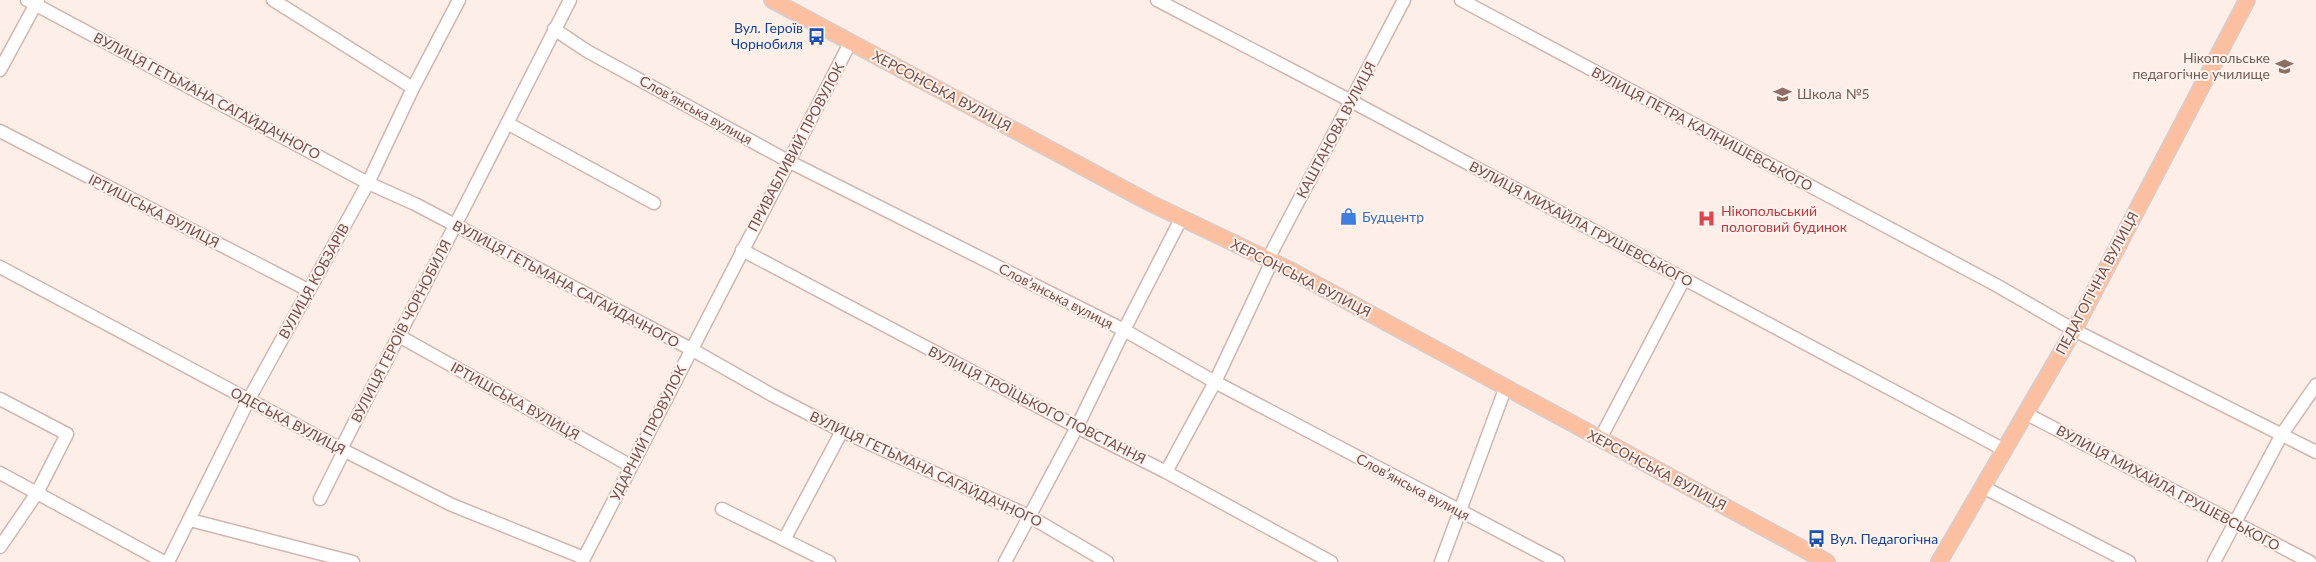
<svg xmlns="http://www.w3.org/2000/svg" width="2316" height="562" font-family="Lato,sans-serif">
	<style>
		.lines { fill: none; stroke-linecap: round; stroke-linejoin: round }
		.minor-casing { stroke: #d1b5af; stroke-width: 15 }
		.major-casing { stroke: #d9cdcc; stroke-width: 18 }
		.minor { stroke: #fff; stroke-width: 12 }
		.major { stroke: #fcbf9f; stroke-width: 15 }
		.labels { text-anchor: middle; stroke-width: 4; stroke-linejoin: round; paint-order: stroke }
		.transit-label { font-size: 14px; fill: #164399; stroke: #fff3ee; text-anchor: end }
		.education-label { font-size: 14px; fill: #785e54; stroke: #fff3ee; text-anchor: end }
		.street-label { font-size: 14px; fill: #774e4a; stroke: #fff3ee }
		.health-label { font-size: 14px; fill: #be3a42; stroke: #fff3ee; text-anchor: start }
		.shop-label { font-size: 14px; fill: #366cbe; stroke: #fff3ee; text-anchor: start }
	</style>
	<rect width="100%" height="100%" fill="#fdeee7"/>
	<g class="lines">
		<defs>
			<path id="minor" d="M27,0L368,183L415,204L691,349L772,395L842,431L1029,516L1107,562
				M273,0L413,88
				M1157,0L1351,101L1999,447L2002,453
				M1461,0L1996,285L2074,330L2316,452
				M554,29L587,51L788,161L1124,330L1215,382L1558,562
				M0,70L38,0
				M507,123L654,203
				M0,131L308,290
				M742,250L1077,427L1166,472L1331,562
				M1268,259L1404,0
				M0,267L341,449L452,505L584,558
				M399,336L631,466
				M0,399L67,434L37,493L0,547
				M2025,413L2310,562
				M1600,439L1684,279
				M341,449L570,0
				M1166,472L1215,382L1272,261
				M0,473L164,562
				M1983,487L2129,562
				M320,499L344,451
				M722,509L829,562
				M190,520L353,562
				M784,540L842,431
				M168,562L249,399L368,183L413,88L459,0
				M582,562L850,43
				M1005,562L1077,427L1124,330L1181,219
				M1441,562L1505,389
				M2214,562L2282,434L2316,385"/>
			<path id="major" d="M772,0L1150,203L1288,269L1827,562
				M1939,562L2074,330L2247,0"/>
		</defs>
		<use href="#minor" class="minor-casing"/>
		<use href="#major" class="major-casing"/>
		<use href="#minor" class="minor"/>
		<use href="#major" class="major"/>
	</g>
	<defs>
		<symbol id="bus-bare" viewBox="-9 -9 18 18"><path d="M-5-6H5V4H4V6H2V4H-2V6H-4V4H-5ZM-3.5-4V0h7V-4ZM-3.5 1.2v1.5H-2V1.2ZM2 1.2v1.5H3.5V1.2Z" fill="#1a4fb4" stroke="#fff3ee" stroke-width="2.5" paint-order="stroke"/></symbol>
		<symbol id="university-bare" viewBox="-9 -9 18 18"><path d="M0-5L7-2L0 1L-7-2ZM-4 1L0 2.5L4 1V4Q0 6-4 4Z" fill="#8d6e63" stroke="#fff3ee" stroke-width="2.5" paint-order="stroke"/></symbol>
		<symbol id="school-bare" viewBox="-9 -9 18 18"><path d="M0-5L7-2L0 1L-7-2ZM-4 1L0 2.5L4 1V4Q0 6-4 4Z" fill="#8d6e63" stroke="#fff3ee" stroke-width="2.5" paint-order="stroke"/></symbol>
		<symbol id="shop-bare" viewBox="-9 -9 18 18"><path d="M-5-2.5h2.3a2.7 3.5 0 0 1 5.4 0H5L5.5 6h-11ZM-1.5-2.5h3a1.5 2.3 0 0 0-3 0Z" fill="#3f7fe0" stroke="#fff3ee" stroke-width="2.5" paint-order="stroke"/></symbol>
		<symbol id="hospital-bare" viewBox="-9 -9 18 18"><path d="M-5-5h3v3.5h4V-5h3V5h-3V1.5h-4V5h-3Z" fill="#e0444e" stroke="#fff3ee" stroke-width="2.5" paint-order="stroke"/></symbol>
	</defs>
	<g fill-rule="evenodd">
		<use href="#bus-bare" x="804" y="24" width="25" height="25"/>
		<use href="#university-bare" x="2272" y="54" width="25" height="25"/>
		<use href="#school-bare" x="1770" y="82" width="25" height="25"/>
		<use href="#shop-bare" x="1336" y="204" width="25" height="25"/>
		<use href="#hospital-bare" x="1694" y="206" width="25" height="25"/>
		<use href="#bus-bare" x="1804" y="526" width="25" height="25"/>
	</g>
	<g class="labels">
		<g class="transit-label">
			<text x="803" y="33">Вул. Героїв<tspan x="803" dy="16">Чорнобиля</tspan></text>
			<text x="1830" y="544" text-anchor="start">Вул. Педагогічна</text>
		</g>
		<g class="education-label">
			<text x="2270" y="63">Нікопольське<tspan x="2270" dy="16">педагогічне училище</tspan></text>
			<text x="1797" y="99" text-anchor="start">Школа №5</text>
		</g>
		<g class="street-label">
			<text transform="translate(942 91) rotate(28)" y="5">ХЕРСОНСЬКА ВУЛИЦЯ</text>
			<text transform="translate(207 96) rotate(28)" y="5">ВУЛИЦЯ ГЕТЬМАНА САГАЙДАЧНОГО</text>
			<text transform="translate(696 110) rotate(29)" y="5">Словʼянська вулиця</text>
			<text transform="translate(1702 129) rotate(28)" y="5">ВУЛИЦЯ ПЕТРА КАЛНИШЕВСЬКОГО</text>
			<text transform="translate(1336 130) rotate(-62)" y="5">КАШТАНОВА ВУЛИЦЯ</text>
			<text transform="translate(796 147) rotate(-62)" y="5">ПРИВАБЛИВИЙ ПРОВУЛОК</text>
			<text transform="translate(154 211) rotate(27)" y="5">ІРТИШСЬКА ВУЛИЦЯ</text>
			<text transform="translate(1581 224) rotate(28)" y="5">ВУЛИЦЯ МИХАЙЛА ГРУШЕВСЬКОГО</text>
			<text transform="translate(1301 278) rotate(27)" y="5">ХЕРСОНСЬКА ВУЛИЦЯ</text>
			<text transform="translate(314 281) rotate(-61)" y="5">ВУЛИЦЯ КОБЗАРІВ</text>
			<text transform="translate(2097 283) rotate(-62)" y="5">ПЕДАГОГІЧНА ВУЛИЦЯ</text>
			<text transform="translate(566 284) rotate(28)" y="5">ВУЛИЦЯ ГЕТЬМАНА САГАЙДАЧНОГО</text>
			<text transform="translate(1056 296) rotate(27)" y="5">Словʼянська вулиця</text>
			<text transform="translate(401 331) rotate(-63)" y="5">ВУЛИЦЯ ГЕРОЇВ ЧОРНОБИЛЯ</text>
			<text transform="translate(515 401) rotate(29)" y="5">ІРТИШСЬКА ВУЛИЦЯ</text>
			<text transform="translate(1037 405) rotate(27)" y="5">ВУЛИЦЯ ТРОЇЦЬКОГО ПОВСТАННЯ</text>
			<text transform="translate(288 421) rotate(28)" y="5">ОДЕСЬКА ВУЛИЦЯ</text>
			<text transform="translate(648 433) rotate(-63)" y="5">УДАРНИЙ ПРОВУЛОК</text>
			<text transform="translate(926 469) rotate(25)" y="5">ВУЛИЦЯ ГЕТЬМАНА САГАЙДАЧНОГО</text>
			<text transform="translate(1657 470) rotate(28)" y="5">ХЕРСОНСЬКА ВУЛИЦЯ</text>
			<text transform="translate(1413 487) rotate(28)" y="5">Словʼянська вулиця</text>
			<text transform="translate(2168 488) rotate(28)" y="5">ВУЛИЦЯ МИХАЙЛА ГРУШЕВСЬКОГО</text>
		</g>
		<g class="health-label">
			<text x="1721" y="216">Нікопольський<tspan x="1721" dy="16">пологовий будинок</tspan></text>
		</g>
		<g class="shop-label">
			<text x="1362" y="222">Будцентр</text>
		</g>
	</g>
</svg>
